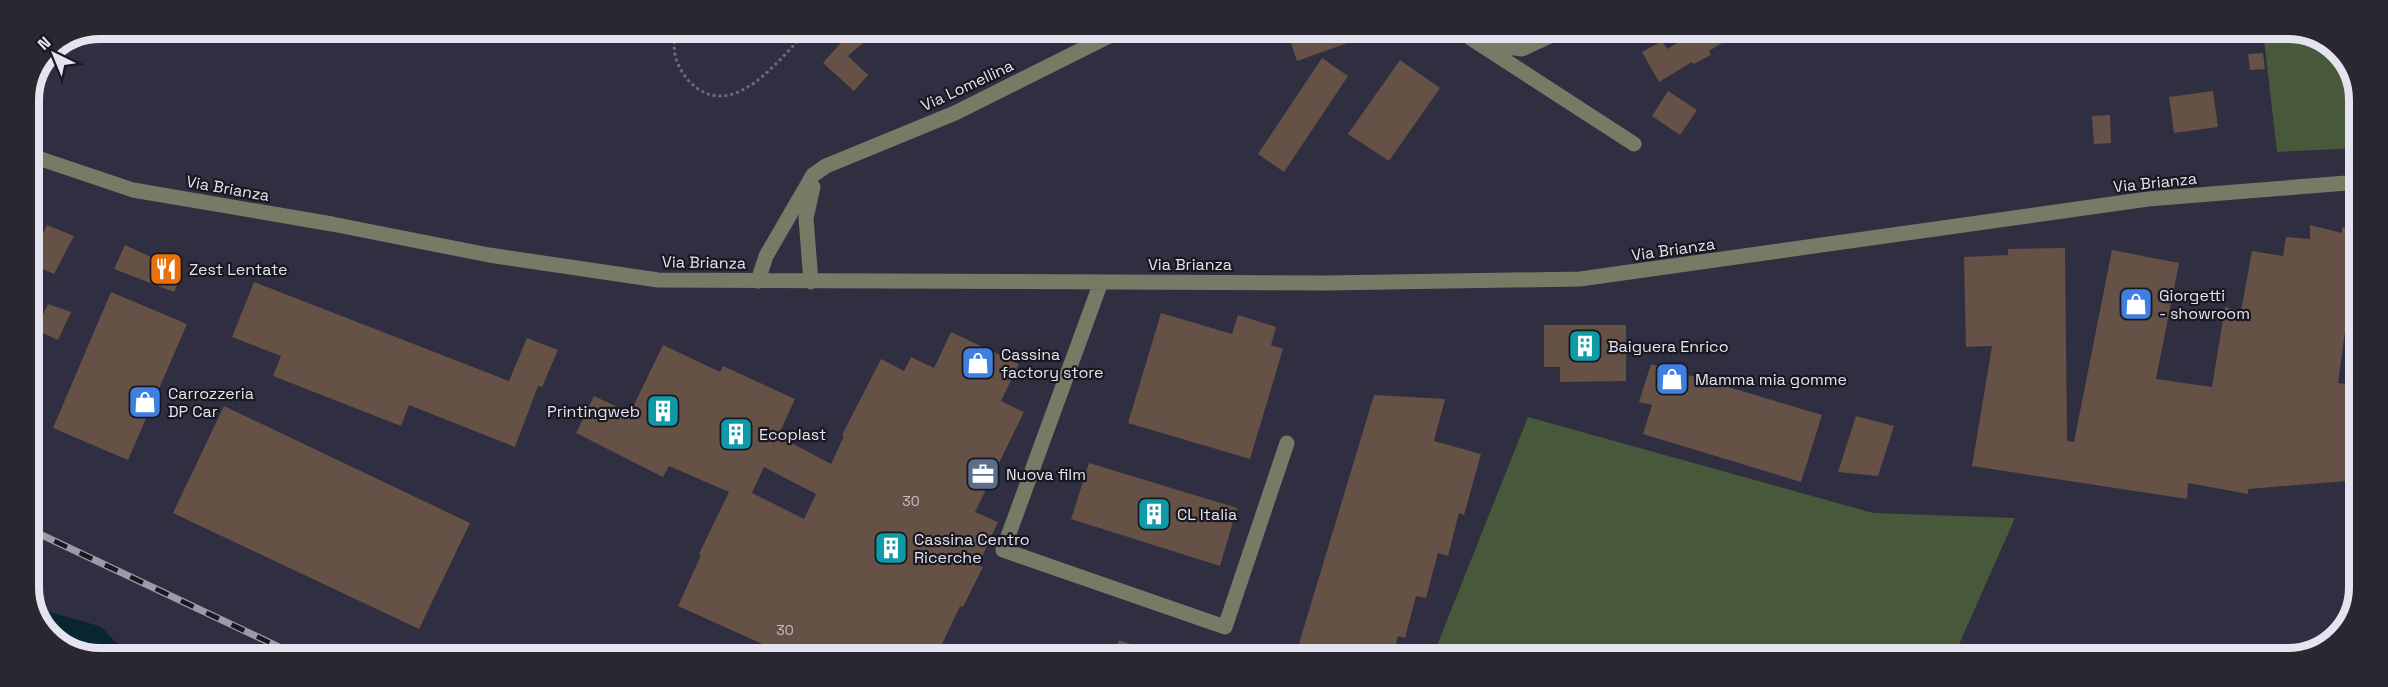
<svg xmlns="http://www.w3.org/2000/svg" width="2388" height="687" font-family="'Space Grotesk',sans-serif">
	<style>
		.green { fill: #48583b }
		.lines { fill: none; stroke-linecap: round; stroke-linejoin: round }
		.river { stroke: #072631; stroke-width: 30 }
		.building { fill: #665146; fill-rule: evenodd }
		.path { stroke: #6b6a7a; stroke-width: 3; stroke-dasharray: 3 3; stroke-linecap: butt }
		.minor { stroke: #787a65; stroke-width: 15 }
		.rail-casing { stroke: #9d9baa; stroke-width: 7 }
		.rail { stroke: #191820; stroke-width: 4.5; stroke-dasharray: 14; stroke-linecap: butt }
		.labels { text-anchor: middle; stroke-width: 4.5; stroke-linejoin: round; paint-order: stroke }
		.number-label { font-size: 14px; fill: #c4bec5 }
		.street-label { font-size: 16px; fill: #e4e3ef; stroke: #191820 }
		.poi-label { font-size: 16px; fill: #e4e3ef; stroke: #191820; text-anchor: start }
		.rim { fill: none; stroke: #e4e3ef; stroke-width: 8 }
	</style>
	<rect width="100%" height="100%" fill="#302e41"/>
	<path class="green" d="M2263,31H2306L2342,53L2359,95V148L2277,152Z
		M1528,417L1873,513L2015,518L1953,658H1432Z"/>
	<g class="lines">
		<path class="river" d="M43,626L93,640L108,656"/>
	</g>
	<path class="building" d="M853,29H879L848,56L868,75L854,91L823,63Z
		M1302,30H1353L1356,40L1297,61L1288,34Z
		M1700,30H1743L1709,51L1711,55L1694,64L1692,62L1659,82L1642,52L1662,41L1667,49Z
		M2263,53L2265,69L2250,70L2248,54Z
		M1322,58L1348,76L1284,172L1258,154Z
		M1400,60L1440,88L1389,161L1348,134Z
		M1668,91L1697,110L1680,135L1652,116Z
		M2213,91L2218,127L2174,133L2169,97Z
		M2110,115L2111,143L2094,144L2092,116Z
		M47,225L74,236L54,274L29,263Z
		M2310,225L2342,233V227L2359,230L2358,304L2349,302L2338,383L2358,385V480L2248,489V494L2188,483L2187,499L1972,466L1992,346L1966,347L1964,257L2008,255V249L2065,248L2067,441L2074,442L2112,250L2179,263L2156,379L2212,387L2225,307L2241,311L2252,251L2283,256L2286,237L2310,239Z
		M125,245L183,272L174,292L114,269Z
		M254,282L509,381L527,338L558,350L542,387L538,386L515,447L409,405L401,426L273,376L281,356L232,337Z
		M111,292L187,324L128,460L53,428Z
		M48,304L71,312L58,340L36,330Z
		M1161,313L1232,334L1238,315L1276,327L1271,345L1283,349L1250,459L1128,423Z
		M1544,325H1626V381L1560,382V367H1544Z
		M951,332L1019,364L1001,401L1024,412L975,512L998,522L978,565L983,567L963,607L960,606L936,657H916L895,647L890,657H791L678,606L701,555L699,554L729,492L669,466L663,477L576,433L594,396L630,413L663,345L720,372L723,366L795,399L778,436L831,464L844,436L842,435L881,359L904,371L911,357L934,368ZM764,467L816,494L804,519L752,493Z
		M1651,364L1822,415L1801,482L1643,434L1652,405L1639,402Z
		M1374,395L1445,399L1434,441L1481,454L1464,515L1459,513L1448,556L1438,553L1426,598L1416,596L1405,638L1398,636L1392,658L1295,657Z
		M224,406L470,523L419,629L173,513Z
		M1856,416L1894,426L1878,476L1838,472Z
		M1089,463L1237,508L1220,566L1071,519Z
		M1119,640L1162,655L1161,657H1113Z"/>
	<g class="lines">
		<path class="path" d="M677,29C671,49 675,64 688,80C731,127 779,59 809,29"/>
		<path class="minor" d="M1458,30L1634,144
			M1484,44L1522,49L1563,30
			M29,155L133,190L332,224L489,255L658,280L1326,283L1580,279L2148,199L2359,182
			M758,281L766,256L784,225L813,175L826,166L955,113L1121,30
			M811,282L806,218L813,187
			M1101,282L1003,550L1225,627L1287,443"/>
		<defs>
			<path id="rail" d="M29,529L298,656"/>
		</defs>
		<use href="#rail" class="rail-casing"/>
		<use href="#rail" class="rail"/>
	</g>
	<defs>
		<symbol id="restaurant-square" viewBox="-11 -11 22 22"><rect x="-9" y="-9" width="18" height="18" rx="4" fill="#e8710a" stroke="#191820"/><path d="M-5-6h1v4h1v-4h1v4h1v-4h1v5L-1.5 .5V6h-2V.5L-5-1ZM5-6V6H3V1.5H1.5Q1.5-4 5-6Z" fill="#fff"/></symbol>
		<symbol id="shop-square" viewBox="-11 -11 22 22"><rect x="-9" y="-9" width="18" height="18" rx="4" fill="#3f7fe0" stroke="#191820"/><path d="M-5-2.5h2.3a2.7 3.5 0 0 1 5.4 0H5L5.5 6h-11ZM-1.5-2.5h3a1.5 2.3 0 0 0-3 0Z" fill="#fff"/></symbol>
		<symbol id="building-square" viewBox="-11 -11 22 22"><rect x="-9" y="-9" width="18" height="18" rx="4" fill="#0f9aa8" stroke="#191820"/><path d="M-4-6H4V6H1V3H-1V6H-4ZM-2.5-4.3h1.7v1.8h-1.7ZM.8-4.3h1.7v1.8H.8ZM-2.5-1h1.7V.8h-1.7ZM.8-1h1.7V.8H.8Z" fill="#fff"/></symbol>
		<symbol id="office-square" viewBox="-11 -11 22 22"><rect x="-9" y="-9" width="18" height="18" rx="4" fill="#5c6f8a" stroke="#191820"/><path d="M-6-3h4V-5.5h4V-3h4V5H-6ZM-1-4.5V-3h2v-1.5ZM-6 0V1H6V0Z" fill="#fff"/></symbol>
	</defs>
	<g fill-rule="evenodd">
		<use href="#restaurant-square" x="147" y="250" width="38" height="38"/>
		<use href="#shop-square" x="2117" y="285" width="38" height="38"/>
		<use href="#building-square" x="1566" y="327" width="38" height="38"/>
		<use href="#shop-square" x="959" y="344" width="38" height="38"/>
		<use href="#shop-square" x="1653" y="360" width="38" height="38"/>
		<use href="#shop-square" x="126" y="383" width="38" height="38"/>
		<use href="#building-square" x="644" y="392" width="38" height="38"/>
		<use href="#building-square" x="717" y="415" width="38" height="38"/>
		<use href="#office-square" x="964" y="455" width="38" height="38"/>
		<use href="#building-square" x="1135" y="495" width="38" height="38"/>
		<use href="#building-square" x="872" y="529" width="38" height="38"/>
	</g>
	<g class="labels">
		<g class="number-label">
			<text x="911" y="506">30</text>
			<text x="785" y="635">30</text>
		</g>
		<g class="street-label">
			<text transform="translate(967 85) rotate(-25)" y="6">Via Lomellina</text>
			<text transform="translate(2155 182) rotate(-6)" y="6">Via Brianza</text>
			<text transform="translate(228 188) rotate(10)" y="6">Via Brianza</text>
			<text transform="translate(1673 249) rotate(-8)" y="6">Via Brianza</text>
			<text transform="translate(704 262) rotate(1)" y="6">Via Brianza</text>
			<text x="1190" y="270">Via Brianza</text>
		</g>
		<g class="poi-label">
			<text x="189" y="275">Zest Lentate</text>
			<text x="2159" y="301">Giorgetti<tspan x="2159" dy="18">- showroom</tspan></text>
			<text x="1608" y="352">Baiguera Enrico</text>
			<text x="1001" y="360">Cassina<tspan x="1001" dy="18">factory store</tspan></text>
			<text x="1695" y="385">Mamma mia gomme</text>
			<text x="168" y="399">Carrozzeria<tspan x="168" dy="18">DP Car</tspan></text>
			<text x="640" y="417" text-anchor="end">Printingweb</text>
			<text x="759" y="440">Ecoplast</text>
			<text x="1006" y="480">Nuova film</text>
			<text x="1177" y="520">CL Italia</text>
			<text x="914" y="545">Cassina Centro<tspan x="914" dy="18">Ricerche</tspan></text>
		</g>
	</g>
	<path d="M0 0H2388V687H0ZM100 39H2288A61 61 0 0 1 2349 100V587A61 61 0 0 1 2288 648H100A61 61 0 0 1 39 587V100A61 61 0 0 1 100 39Z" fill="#292831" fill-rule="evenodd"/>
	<path class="rim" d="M100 39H2288A61 61 0 0 1 2349 100V587A61 61 0 0 1 2288 648H100A61 61 0 0 1 39 587V100A61 61 0 0 1 100 39Z"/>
	<g transform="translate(54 54) rotate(317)" stroke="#191820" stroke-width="4.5" paint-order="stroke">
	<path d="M0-4.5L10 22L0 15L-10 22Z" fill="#e4e3ef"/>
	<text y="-9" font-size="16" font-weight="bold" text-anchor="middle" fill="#e4e3ef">N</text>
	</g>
</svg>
